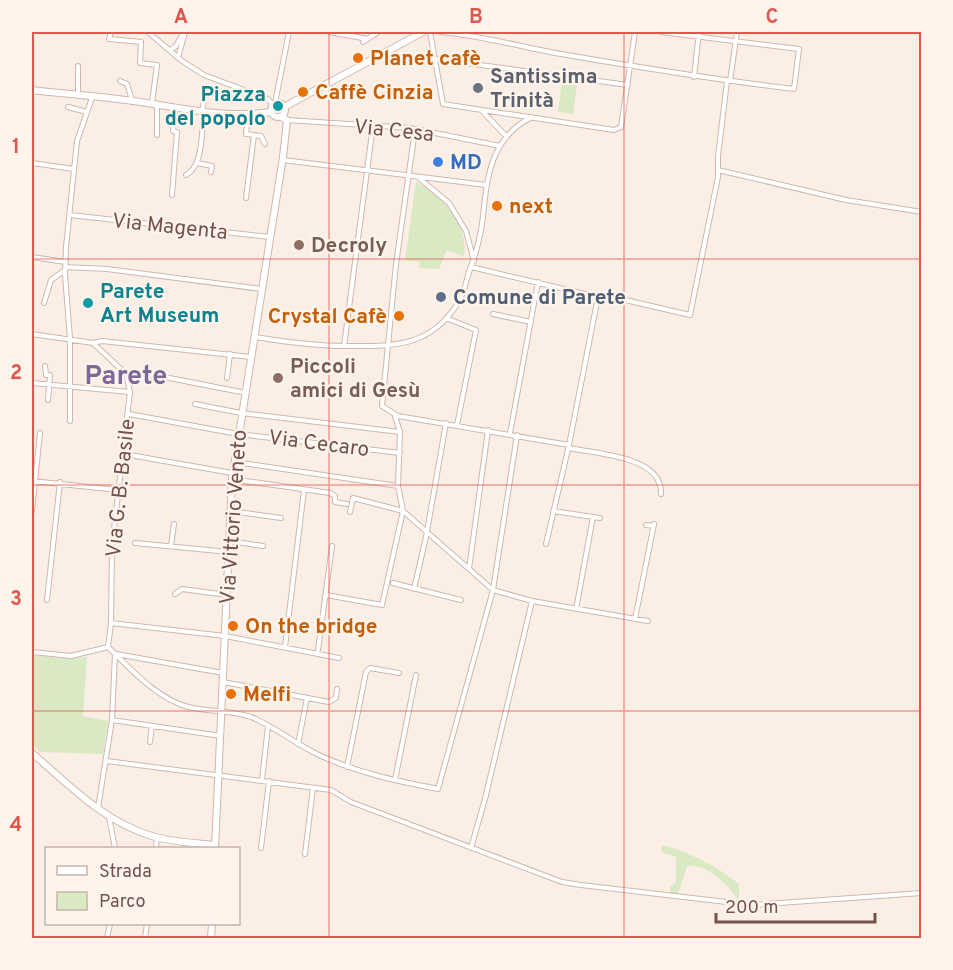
<svg xmlns="http://www.w3.org/2000/svg" width="953" height="970" font-family="Overpass,sans-serif">
	<style>
		.green { fill: #d9e9c4 }
		.lines { fill: none; stroke-linecap: round; stroke-linejoin: round }
		.street-casing { stroke: #cfb7af; stroke-width: 6 }
		.secondary-casing { stroke: #d1b6ac; stroke-width: 8 }
		.street { stroke: #fff; stroke-width: 4 }
		.secondary { stroke: #fff; stroke-width: 6 }
		.grid { fill: none; stroke: #e1574e; stroke-width: 1.5; stroke-opacity: 0.55 }
		.food-dot { fill: #e8710a; stroke: #fef4eb; stroke-width: 2 }
		.worship-dot { fill: #6b7280; stroke: #fef4eb; stroke-width: 2 }
		.culture-dot { fill: #0f9aa8; stroke: #fef4eb; stroke-width: 2 }
		.shop-dot { fill: #3f7fe0; stroke: #fef4eb; stroke-width: 2 }
		.education-dot { fill: #8d6e63; stroke: #fef4eb; stroke-width: 2 }
		.service-dot { fill: #5c6f8a; stroke: #fef4eb; stroke-width: 2 }
		.labels { text-anchor: middle; stroke-width: 4.5; stroke-linejoin: round; paint-order: stroke }
		.food-label { font-size: 21px; font-weight: bold; fill: #c56008; stroke: #fef4eb; text-anchor: start }
		.worship-label { font-size: 21px; font-weight: bold; fill: #5b616d; stroke: #fef4eb; text-anchor: start }
		.culture-label { font-size: 21px; font-weight: bold; fill: #0d838f; stroke: #fef4eb; text-anchor: end }
		.street-label { font-size: 21px; fill: #73534b; stroke: #fef4eb }
		.shop-label { font-size: 21px; font-weight: bold; fill: #366cbe; stroke: #fef4eb; text-anchor: start }
		.education-label { font-size: 21px; font-weight: bold; fill: #785e54; stroke: #fef4eb; text-anchor: start }
		.service-label { font-size: 21px; font-weight: bold; fill: #4e5e75; stroke: #fef4eb; text-anchor: start }
		.district-label { font-size: 27px; font-weight: bold; fill: #7f6797; stroke: #fef4eb }
		.neatline { fill: none; stroke: #e1574e; stroke-width: 2 }
		.grid-label { font-size: 20px; text-anchor: middle; font-weight: bold; fill: #e1574e }
	</style>
	<rect width="100%" height="100%" fill="#fbefe5"/>
	<path class="green" d="M562,82L577,84L573,114L558,112Z
		M416,182C443,196 469,224 464,257L447,250L439,269L419,268L420,262L405,260Z
		M32,655L61,658L87,657L83,716L108,721L103,754L40,752L32,744Z
		M662,845C690,852 716,866 739,884V901C729,886 707,863 687,866L678,894L670,893V887L676,883V857L661,852Z"/>
	<g class="lines">
		<defs>
			<path id="street" d="M111,32L109,39L141,42L140,63L157,65L152,103
				M148,32L182,61L204,75L268,99L272,104
				M329,32L368,39
				M430,32L443,104L614,130L621,127L635,32
				M441,32C484,36 525,48 567,55C643,68 718,80 794,89L799,49L661,32
				M363,42L378,32
				M170,50L176,46L182,35
				M178,58L185,32
				M436,59L628,85
				M78,66V95
				M694,77L699,32
				M120,81L127,84L132,100
				M730,81L737,32
				M275,103L289,32
				M68,107L87,112
				M482,111L507,137
				M202,112L204,101
				M248,116L246,134L261,136L265,144
				M287,120L410,128L500,146
				M415,130L396,264L382,406L398,416L569,445
				M157,135V105
				M283,160L486,185
				M32,163L74,169
				M197,163L212,166L211,172
				M718,170L846,200L922,212
				M186,175C204,166 201,131 204,113
				M420,179L449,203L466,231L474,261
				M172,195L177,132L173,131L175,108
				M246,198L254,135
				M70,215L270,237
				M32,257L66,262
				M65,267L107,269L261,289
				M471,267L598,297L604,295L690,315L718,177V156L727,81
				M44,303L51,280L65,270
				M493,314L531,322
				M446,318L476,330L457,425
				M32,334L93,343L102,341L251,357
				M255,337C286,342 315,346 346,346C393,346 430,348 458,303C465,292 466,280 470,269C477,251 481,235 483,216C487,177 491,138 530,118
				M93,343L126,374L130,392L112,546L111,623L108,647
				M344,346L373,125
				M45,366L46,375H50L48,400
				M126,374H149L241,392
				M227,378L230,354
				M32,383L129,392
				M195,404L241,413L400,432
				M129,414L238,434L400,453
				M70,421V338L65,275L66,247L77,141L92,98
				M510,433L538,282
				M569,448C597,454 663,456 661,494
				M124,454L232,473
				M235,462L398,486
				M232,479L330,493L335,496V502L347,504
				M32,481L118,490
				M32,511L40,433
				M231,511L281,518
				M553,511L600,518
				M350,512L353,498L403,511L493,590L532,601L648,621
				M646,525L654,526
				M230,541L263,546
				M135,543L229,552
				M546,544L569,445L598,297
				M171,546L174,524
				M469,569L488,430
				M393,583L461,600
				M414,589L426,537L446,423
				M175,594L182,589L227,595
				M326,595L382,605L403,511L398,486L400,432L395,416
				M47,600L60,482
				M576,609L593,517
				M635,619L654,524
				M111,623L225,636L339,658
				M108,647C131,669 156,698 188,707C209,712 231,710 251,717C275,727 296,744 319,755C358,773 397,781 438,789L493,590L517,435
				M285,647L304,490
				M318,650L332,546
				M32,652L71,656L108,647
				M116,654L223,673
				M223,682L329,702L336,698L337,689
				M112,720L221,736
				M150,742L152,726
				M298,744L307,698
				M107,761L331,790L351,802L562,882L581,885L752,905L922,893
				M347,767L366,672L370,668L399,673
				M262,780L268,726
				M395,780L416,675
				M98,808L112,720L115,654
				M109,817L115,848
				M156,848L157,837
				M261,848L269,781
				M471,848L485,799L532,601
				M305,854L313,788
				M107,938L110,924
				M145,938L147,924"/>
			<path id="secondary" d="M32,90C65,94 99,96 133,101C179,107 223,119 271,112
				M271 110a7 7 0 1 1 14 0a7 7 0 1 1-14 0Z
				M284,107L423,32
				M32,753C68,784 104,822 152,836C172,842 194,843 215,845
				M215,848L232,479L283,157L287,120L281,117
				M211,938L212,924"/>
		</defs>
		<use href="#street" class="street-casing"/>
		<use href="#secondary" class="secondary-casing"/>
		<use href="#street" class="street"/>
		<use href="#secondary" class="secondary"/>
	</g>
	<path class="grid" d="M329,32V938M624,32V938M32,259H922M32,485H922M32,711H922"/>
	<g class="food-dot">
		<circle cx="358" cy="58" r="6"/>
		<circle cx="303" cy="92" r="6"/>
		<circle cx="497" cy="206" r="6"/>
		<circle cx="399" cy="316" r="6"/>
		<circle cx="233" cy="626" r="6"/>
		<circle cx="231" cy="694" r="6"/>
	</g>
	<circle class="worship-dot" cx="478" cy="88" r="6"/>
	<g class="culture-dot">
		<circle cx="278" cy="106" r="6"/>
		<circle cx="88" cy="303" r="6"/>
	</g>
	<circle class="shop-dot" cx="438" cy="162" r="6"/>
	<g class="education-dot">
		<circle cx="299" cy="245" r="6"/>
		<circle cx="278" cy="378" r="6"/>
	</g>
	<circle class="service-dot" cx="441" cy="297" r="6"/>
	<g class="labels">
		<g class="food-label">
			<text x="370" y="65">Planet cafè</text>
			<text x="315" y="99">Caffè Cinzia</text>
			<text x="509" y="213">next</text>
			<text x="387" y="323" text-anchor="end">Crystal Cafè</text>
			<text x="245" y="633">On the bridge</text>
			<text x="243" y="701">Melfi</text>
		</g>
		<g class="worship-label">
			<text x="490" y="83">Santissima<tspan x="490" dy="24">Trinità</tspan></text>
		</g>
		<g class="culture-label">
			<text x="266" y="101">Piazza<tspan x="266" dy="24">del popolo</tspan></text>
			<text x="100" y="298" text-anchor="start">Parete<tspan x="100" dy="24">Art Museum</tspan></text>
		</g>
		<g class="street-label">
			<text transform="translate(394 130) rotate(6)" y="7">Via Cesa</text>
			<text transform="translate(170 226) rotate(6)" y="7">Via Magenta</text>
			<text transform="translate(319 443) rotate(7)" y="7">Via Cecaro</text>
			<text transform="translate(120 488) rotate(-84)" y="7">Via G. B. Basile</text>
			<text transform="translate(233 517) rotate(-86)" y="7">Via Vittorio Veneto</text>
		</g>
		<g class="shop-label">
			<text x="450" y="169">MD</text>
		</g>
		<g class="education-label">
			<text x="311" y="252">Decroly</text>
			<text x="290" y="373">Piccoli<tspan x="290" dy="24">amici di Gesù</tspan></text>
		</g>
		<g class="service-label">
			<text x="453" y="304">Comune di Parete</text>
		</g>
		<g class="district-label">
			<text x="126" y="384">Parete</text>
		</g>
	</g>
	<rect width="953" height="970" fill="none" stroke="#fef4eb" stroke-width="66"/>
	<rect x="45" y="847" width="195" height="78" fill="#fef4eb" stroke="#c6b4ab" stroke-width="1.5"/>
	<rect x="57" y="866" width="30" height="9" fill="#ffffff" stroke="#c6b4ab" stroke-width="1.5"/>
	<text x="99" y="877" font-size="18" fill="#73534b">Strada</text>
	<rect x="57" y="892" width="30" height="18" fill="#d9e9c4" stroke="#c6b4ab" stroke-width="1.5"/>
	<text x="99" y="907" font-size="18" fill="#73534b">Parco</text>
	<path d="M716 913v9h159v-9" fill="none" stroke="#73534b" stroke-width="3"/>
	<text x="725" y="913" font-size="18" fill="#73534b" stroke="#fef4eb" stroke-width="4.5" paint-order="stroke">200 m</text>
	<rect x="33" y="33" width="887" height="904" class="neatline"/>
	<g class="grid-label">
		<text x="181" y="23">A</text>
		<text x="476" y="23">B</text>
		<text x="772" y="23">C</text>
		<text x="16" y="153">1</text>
		<text x="16" y="379">2</text>
		<text x="16" y="605">3</text>
		<text x="16" y="831">4</text>
	</g>
</svg>
